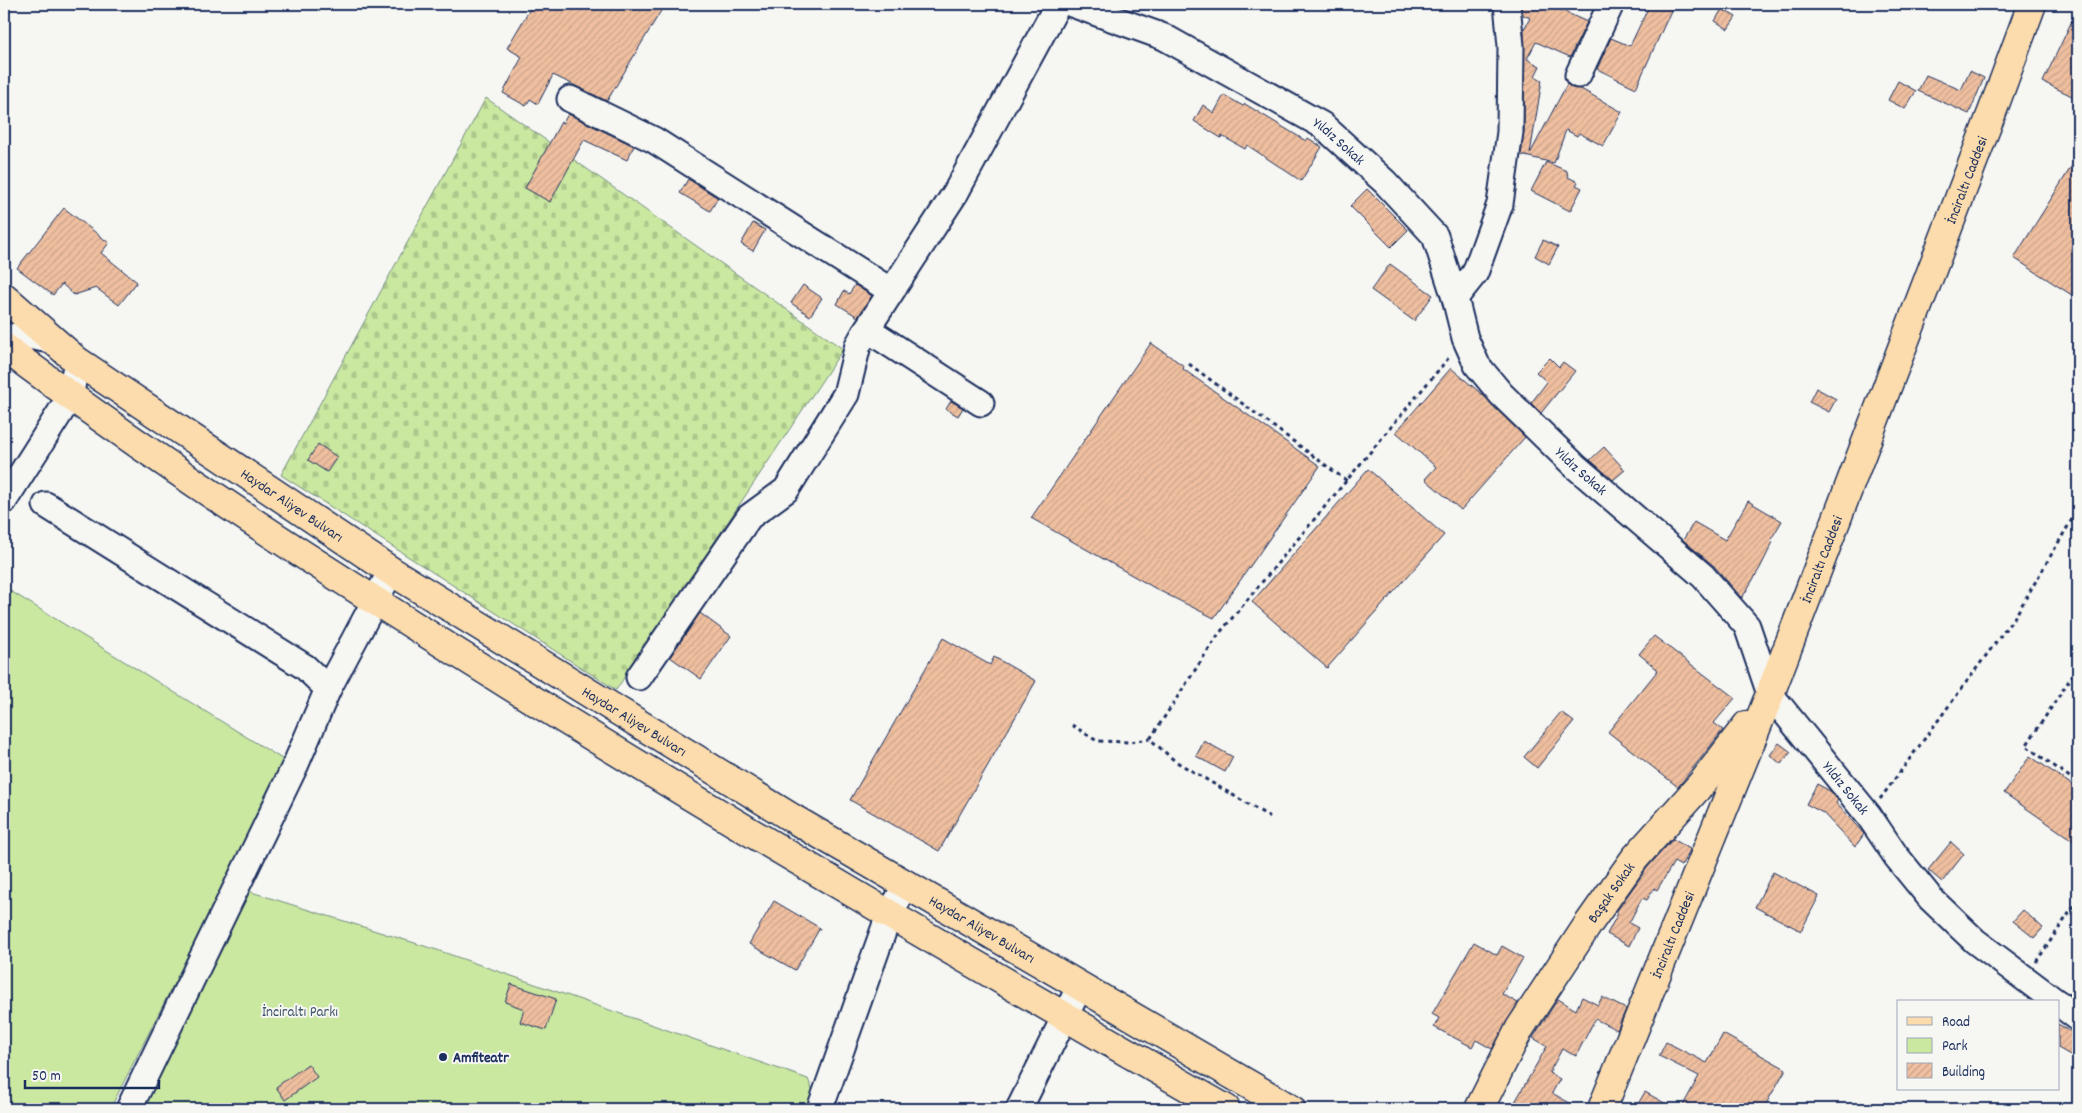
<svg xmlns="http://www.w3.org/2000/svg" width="2082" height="1113" font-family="Dekko,sans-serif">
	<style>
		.cemetery { fill: url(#cemetery-stones); stroke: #728c7f }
		.park { fill: #cae8a0; stroke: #728c7f }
		.building { fill: url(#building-hatch); stroke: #1b2f5e }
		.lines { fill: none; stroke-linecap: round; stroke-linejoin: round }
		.minor-casing { stroke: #1b2f5e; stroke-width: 29 }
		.major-casing { stroke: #1b2f5e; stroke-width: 31 }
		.path { stroke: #1b2f5e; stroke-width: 3; stroke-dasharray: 4 4; stroke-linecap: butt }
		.minor { stroke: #f6f6f2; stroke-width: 25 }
		.major { stroke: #fcdcac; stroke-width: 28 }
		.poi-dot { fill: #1b2f5e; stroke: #f6f6f2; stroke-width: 2 }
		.labels { text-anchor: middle; stroke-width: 4; stroke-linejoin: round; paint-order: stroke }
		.street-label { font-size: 15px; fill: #1b2f5e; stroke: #f6f6f2 }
		.park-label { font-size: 15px; fill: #3e546b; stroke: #f6f6f2 }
		.poi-label { font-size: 15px; font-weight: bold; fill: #1b2f5e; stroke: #f6f6f2; text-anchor: start }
	</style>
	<defs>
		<pattern id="cemetery-stones" width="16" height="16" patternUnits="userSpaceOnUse" patternTransform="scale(1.25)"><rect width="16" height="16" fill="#cae8a0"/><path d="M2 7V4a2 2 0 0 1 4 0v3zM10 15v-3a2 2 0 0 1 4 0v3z" fill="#adc78c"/></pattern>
		<pattern id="building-hatch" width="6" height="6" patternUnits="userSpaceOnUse" patternTransform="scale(1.25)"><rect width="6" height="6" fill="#efbf9f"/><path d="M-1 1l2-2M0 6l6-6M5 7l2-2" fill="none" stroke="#cca48b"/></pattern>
	</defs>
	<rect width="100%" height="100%" fill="#f6f6f2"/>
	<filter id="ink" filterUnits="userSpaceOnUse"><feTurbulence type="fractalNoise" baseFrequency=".02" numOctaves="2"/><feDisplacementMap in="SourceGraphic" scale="10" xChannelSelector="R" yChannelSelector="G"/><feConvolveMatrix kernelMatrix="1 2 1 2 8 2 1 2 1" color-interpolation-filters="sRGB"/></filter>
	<g filter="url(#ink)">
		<path class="cemetery" d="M486,98L843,349L616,690L281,475Z"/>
		<path class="park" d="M4,587L287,762L110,1109H15L4,1105Z
			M248,891L437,950L808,1079L820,1109H141Z"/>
		<path class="building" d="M533,4H665L607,101L553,75L538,104L530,99L526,106L503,93L522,57L507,48Z
			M1521,4H1555L1554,7L1587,22L1570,57L1536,42L1527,59L1540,66L1535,76L1542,80L1530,154L1567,84L1572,88L1581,89L1622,112L1603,146L1579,133L1577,136L1566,130L1554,163L1521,155L1524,132V29L1530,18L1523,15Z
			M1650,4H1674L1636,88L1597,69L1611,38L1630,46Z
			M2078,8V99L2043,82Z
			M1722,9L1736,17L1728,29L1715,21Z
			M1970,71L1984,78L1969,114L1918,91L1926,75L1961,90Z
			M1898,81L1916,91L1905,109L1888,100Z
			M1224,95L1243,106L1245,104L1306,141L1308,138L1322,147L1301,181L1247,145L1245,149L1222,136L1221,138L1194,121L1203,105L1214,113Z
			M568,114L634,146L627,160L584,140L550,202L525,188L561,122L563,123Z
			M2078,156V299L2014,258Z
			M1546,162L1567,171L1568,177L1578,182L1576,185L1582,188L1570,211L1531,191Z
			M688,179L718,198L710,211L680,193Z
			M1367,189L1408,230L1391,247L1350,206Z
			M64,208L109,243L101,253L137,282L119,305L96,288L74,295L62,284L53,295L17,268Z
			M753,223L765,230L753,251L741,244Z
			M1543,240L1558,247L1549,264L1535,256Z
			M1390,264L1433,295L1414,321L1371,290Z
			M803,285L822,298L810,316L791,303Z
			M855,285L872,296L858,317L837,304L844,291L849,294Z
			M1151,343L1184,366L1183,369L1320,466L1214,618L1160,591L1031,518Z
			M1550,358L1559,367L1563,362L1575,371L1541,413L1531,403L1547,382L1536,372Z
			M1451,368L1484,396L1525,437L1461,510L1425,479L1436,467L1396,432Z
			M1816,388L1836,399L1829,412L1809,402Z
			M951,401L963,408L958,416L946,409Z
			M318,444L337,457L327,472L308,460Z
			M1604,447L1625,470L1613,480L1590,460Z
			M1368,469L1444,535L1327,668L1252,602Z
			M1748,501L1782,521L1770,541L1773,542L1760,568L1742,598L1714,566L1683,540L1694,522L1725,540Z
			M700,613L731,636L701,679L670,657Z
			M1654,636L1735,698L1714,723L1723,730L1678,787L1608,732L1658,670L1639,654Z
			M943,638L990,665L994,657L1036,681L939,851L850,800Z
			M1561,712L1574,722L1537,768L1524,757Z
			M1204,741L1233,757L1225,772L1196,756Z
			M1779,743L1791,752L1781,764L1770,755Z
			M2030,756L2078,789V844L2004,793Z
			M1817,784L1830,791L1838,800L1836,803L1864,834L1855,847L1823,813L1806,804Z
			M1673,839L1690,849L1689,852L1681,866L1674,862L1657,890L1654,888L1647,900L1642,898L1629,923L1638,928L1629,946L1607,934L1618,913L1616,912L1647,868Z
			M1951,842L1964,854L1942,882L1928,870Z
			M1773,872L1819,896L1801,931L1755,907Z
			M774,901L820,928L795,970L749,944Z
			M2023,910L2043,928L2034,938L2013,921Z
			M1474,942L1497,955L1502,946L1523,958L1502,994L1518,1003L1492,1049L1476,1040L1472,1047L1434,1027L1439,1018L1432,1014Z
			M511,984L556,999L546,1030L520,1022L524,1009L505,1002Z
			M1582,997L1598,1005L1602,997L1626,1009L1617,1030L1595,1019L1576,1056L1562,1049L1549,1073L1560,1079L1552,1093L1580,1109H1511L1547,1046L1533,1038L1534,1036L1558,999L1576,1010Z
			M2058,1024L2078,1036V1046L2072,1056L2058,1048Z
			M1723,1034L1786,1069L1763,1109H1681L1699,1076L1659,1056L1666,1042L1707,1063Z
			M308,1064L317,1077L285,1100L276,1087Z
			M1645,1092L1675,1109H1635Z"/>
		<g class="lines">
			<defs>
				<g id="minor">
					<path id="s1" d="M1072,4L1164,37L1322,125L1385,182L1435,236L1455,298L1465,338L1477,365L1501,394L1575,466L1703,576L1747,626L1770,694L1869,816L1896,856L1931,899L1975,941L2056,1002"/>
					<path d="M1578,75L1611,4"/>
					<path d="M570,99L654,140L891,291"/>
					<path d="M1455,298L1475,273L1500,204L1510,132L1511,46L1507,4"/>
					<path d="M867,329L981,403"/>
					<path d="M4,338L23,335L55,341"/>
					<path d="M4,501L70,397L77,361"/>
					<path d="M46,505L305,667L328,689"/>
					<path d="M639,677L749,517L786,490L846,394L858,345L867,329L956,192L1058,4"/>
					<path d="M2058,1003L2078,1018"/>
					<path d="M129,1109L295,766L328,689L391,571"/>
					<path d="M820,1109L889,915L906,885"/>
					<path d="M1019,1109L1080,986"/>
				</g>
				<g id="major">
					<path id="s2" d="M4,297L77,361L391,571L792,818L1291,1109"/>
					<path d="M4,347C166,469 337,578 509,685C745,832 985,971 1226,1109"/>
					<path id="s3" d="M1479,1109L1520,1028L1589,923L1635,858L1703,782L1747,725"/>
					<path id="s4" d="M1602,1109L1770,694L1994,107L2032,4"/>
				</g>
			</defs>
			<use href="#minor" class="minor-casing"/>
			<use href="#major" class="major-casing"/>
			<path class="path" d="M1189,364L1347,481
				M2078,667L2026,746L2078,783
				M1072,725L1097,741L1130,742L1150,739
				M1880,799L2016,615L2078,509
				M1270,817L1175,761L1150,739L1218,635L1451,355
				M2036,962L2078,900"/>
			<use href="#minor" class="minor"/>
			<use href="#major" class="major"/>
		</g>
	</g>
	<circle class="poi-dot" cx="443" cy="1057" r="5"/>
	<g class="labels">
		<g class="street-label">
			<text dy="5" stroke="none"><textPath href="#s1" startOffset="302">Yıldız Sokak</textPath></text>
			<text dy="5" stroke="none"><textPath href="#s4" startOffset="998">İnciraltı Caddesi</textPath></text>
			<text dy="5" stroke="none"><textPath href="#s1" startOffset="722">Yıldız Sokak</textPath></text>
			<text dy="5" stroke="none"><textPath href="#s2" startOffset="356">Haydar Aliyev Bulvarı</textPath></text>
			<text dy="5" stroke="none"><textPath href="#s4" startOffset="592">İnciraltı Caddesi</textPath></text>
			<text dy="5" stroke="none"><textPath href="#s2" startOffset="761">Haydar Aliyev Bulvarı</textPath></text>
			<text dy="5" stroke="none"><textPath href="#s1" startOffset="1142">Yıldız Sokak</textPath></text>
			<text dy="5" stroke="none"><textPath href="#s3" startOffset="254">Başak Sokak</textPath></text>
			<text dy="5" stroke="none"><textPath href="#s2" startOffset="1166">Haydar Aliyev Bulvarı</textPath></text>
			<text dy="5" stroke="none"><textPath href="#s4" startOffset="188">İnciraltı Caddesi</textPath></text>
		</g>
		<g class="park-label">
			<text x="300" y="1016">İnciraltı Parkı</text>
		</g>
		<g class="poi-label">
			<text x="453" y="1062">Amfiteatr</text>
		</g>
	</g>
	<rect width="2082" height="1113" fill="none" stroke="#f6f6f2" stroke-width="20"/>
	<rect x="10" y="10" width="2062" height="1093" fill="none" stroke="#1b2f5e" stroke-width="2" filter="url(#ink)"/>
	<rect x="1897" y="1000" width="162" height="90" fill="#f6f6f2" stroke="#9ea6b7"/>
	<rect x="1907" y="1017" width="25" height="8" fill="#fcdcac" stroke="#9ea6b7"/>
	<text x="1942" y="1026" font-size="15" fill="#1b2f5e">Road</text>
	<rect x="1907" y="1038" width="25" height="15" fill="#cae8a0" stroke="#9ea6b7"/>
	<text x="1942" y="1050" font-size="15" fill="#1b2f5e">Park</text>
	<rect x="1907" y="1063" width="25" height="15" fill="url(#building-hatch)" stroke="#9ea6b7"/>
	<text x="1942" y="1076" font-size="15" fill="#1b2f5e">Building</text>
	<path d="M25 1080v8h134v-8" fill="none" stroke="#1b2f5e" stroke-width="2.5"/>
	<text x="32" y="1080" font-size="15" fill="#1b2f5e" stroke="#f6f6f2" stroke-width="4" paint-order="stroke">50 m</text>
</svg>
